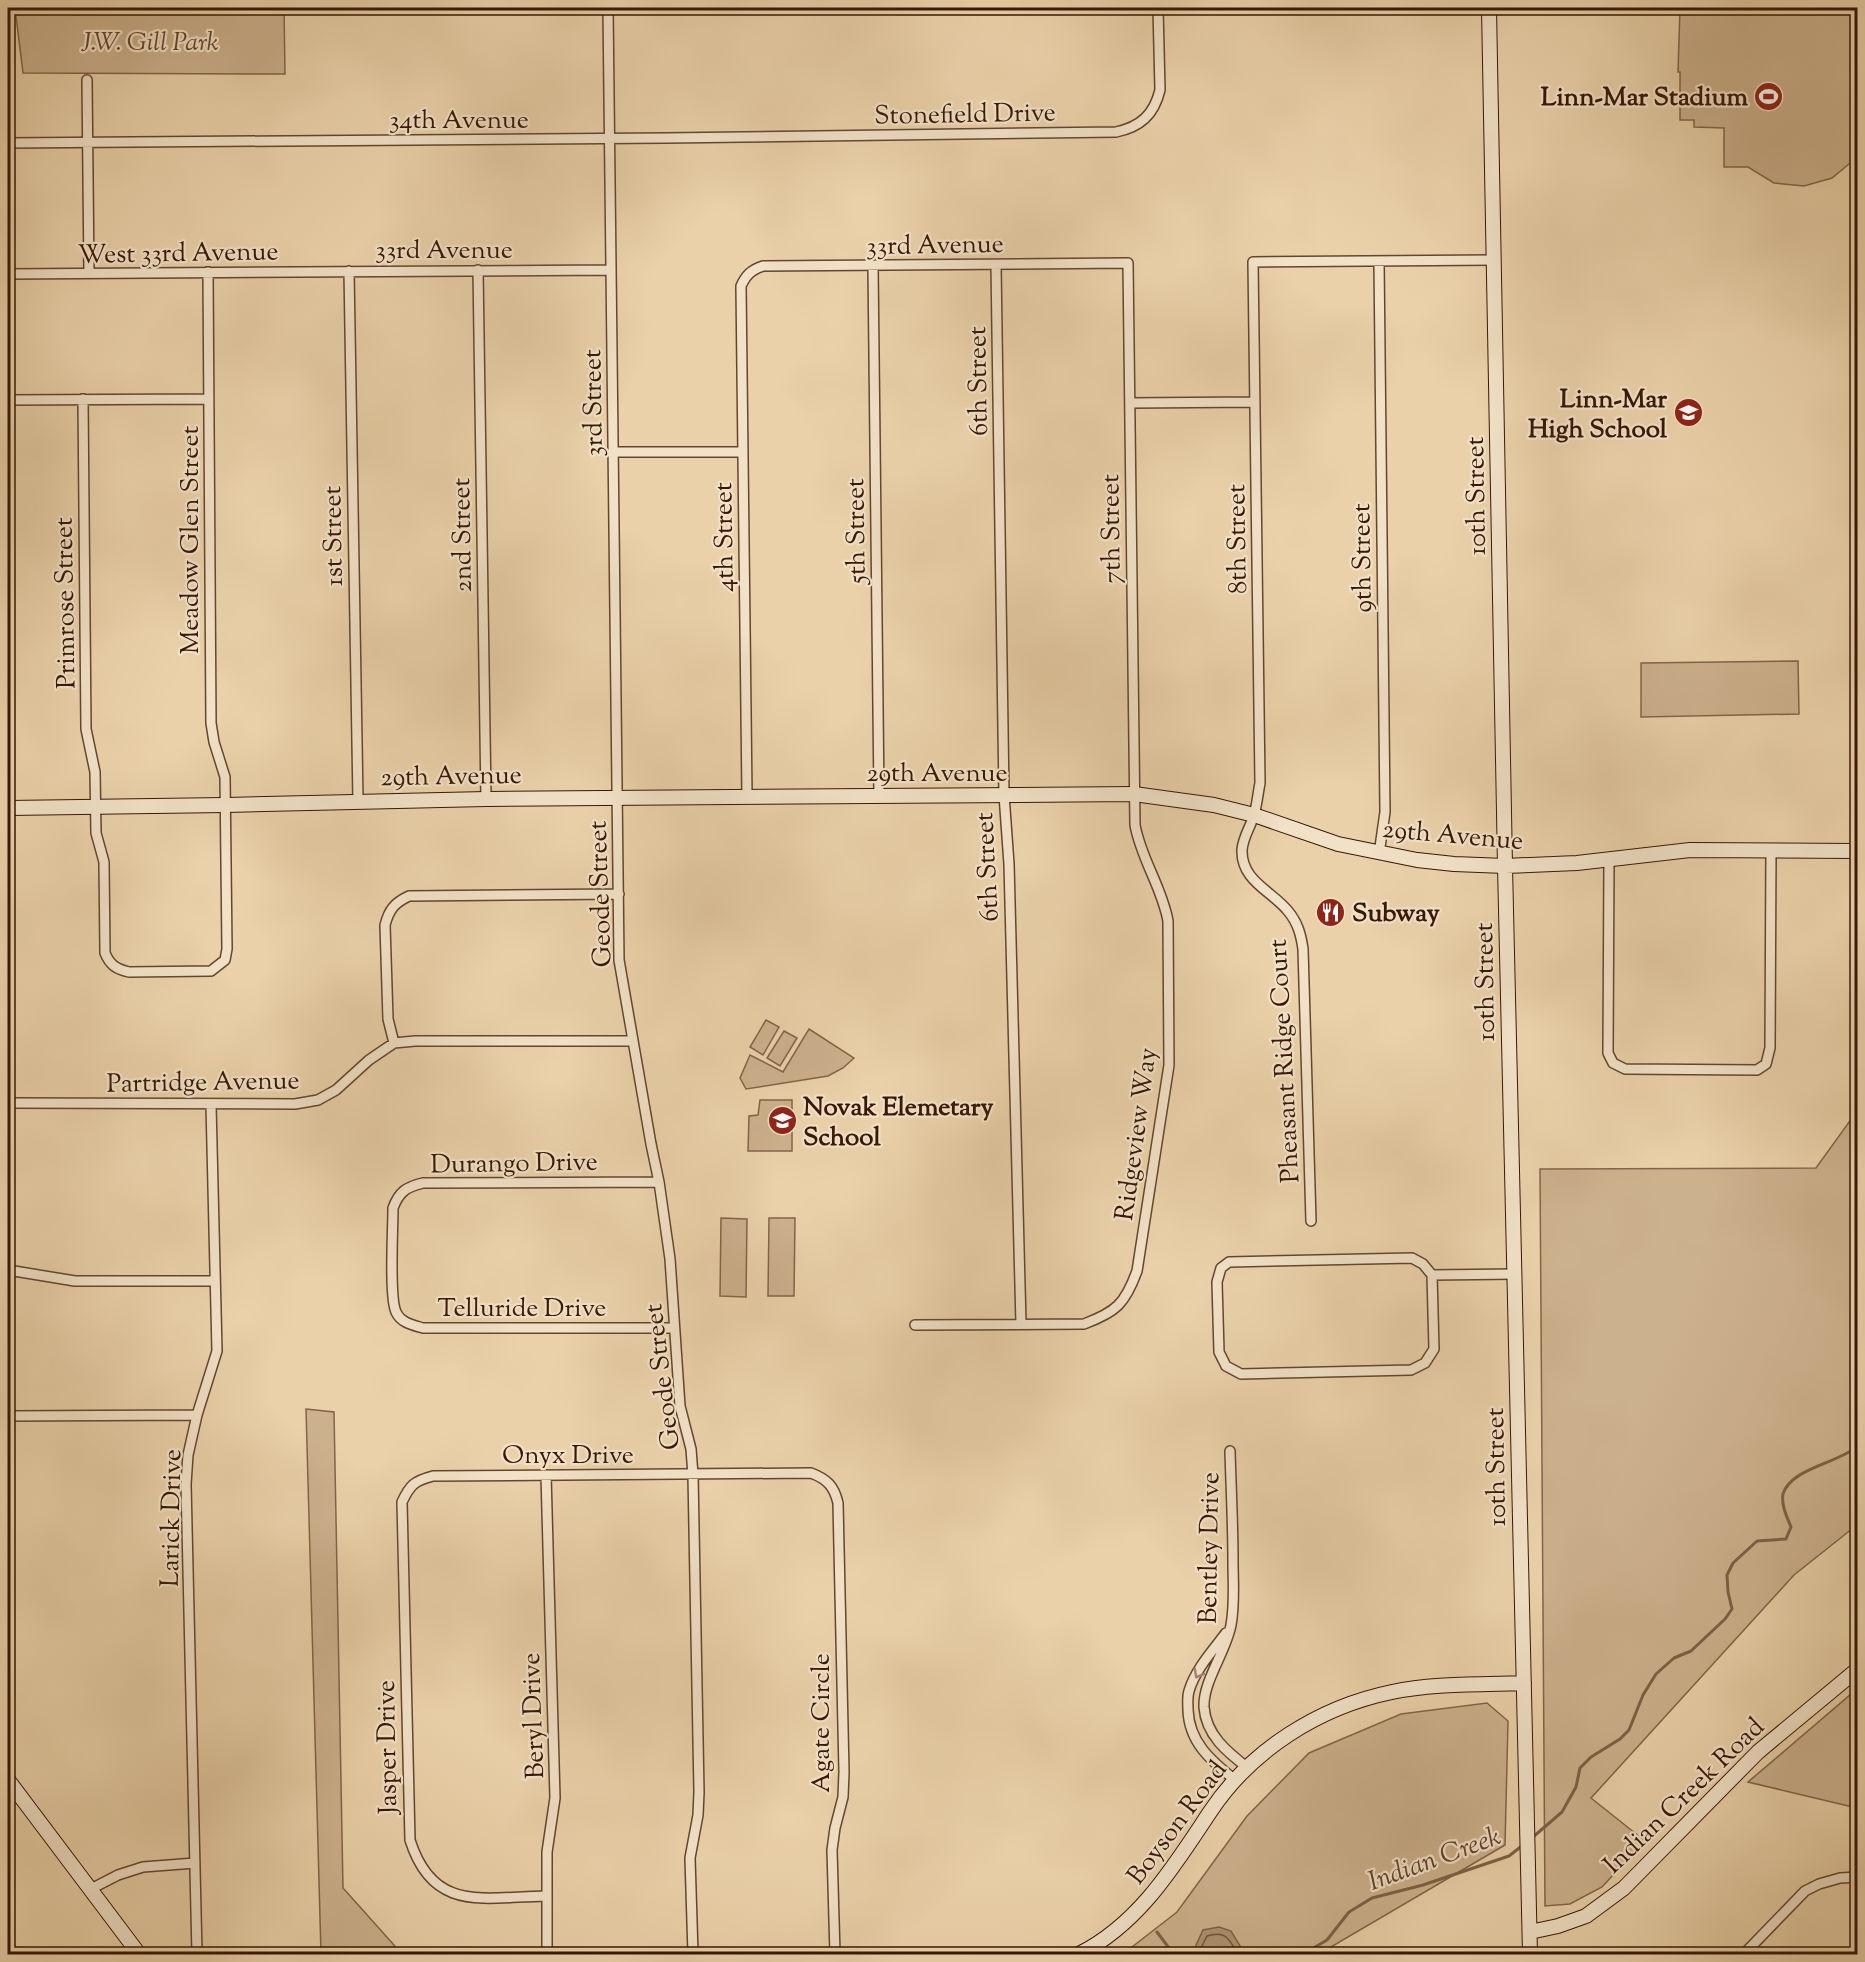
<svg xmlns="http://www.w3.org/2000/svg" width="1865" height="1962" font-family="'Sorts Mill Goudy',serif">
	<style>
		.green { fill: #ccb18d; stroke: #82644a; stroke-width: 1.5 }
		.water { fill: #ad9272; stroke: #7e6147; stroke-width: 1.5 }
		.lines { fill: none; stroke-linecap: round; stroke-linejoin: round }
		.shore { stroke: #72543c; stroke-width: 1.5 }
		.stream { stroke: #7e6147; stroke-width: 3 }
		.street-casing { stroke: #64462f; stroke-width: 12 }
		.secondary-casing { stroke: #371706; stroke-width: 16 }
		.street { stroke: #f1e1c7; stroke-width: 9 }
		.secondary { stroke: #f1e1c7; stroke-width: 14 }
		.oneway { stroke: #9d8670 }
		.labels { text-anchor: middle; stroke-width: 4.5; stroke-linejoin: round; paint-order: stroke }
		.park-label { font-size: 26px; font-style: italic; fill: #64452e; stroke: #f1e1c7 }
		.poi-label { font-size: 26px; font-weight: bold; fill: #371706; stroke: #f1e1c7; text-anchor: end }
		.street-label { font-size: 26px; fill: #371706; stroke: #f1e1c7 }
		.water-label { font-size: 27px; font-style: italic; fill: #60422c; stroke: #f1e1c7 }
	</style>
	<rect width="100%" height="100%" fill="#ead1a9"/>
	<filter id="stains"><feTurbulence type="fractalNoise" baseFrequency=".00333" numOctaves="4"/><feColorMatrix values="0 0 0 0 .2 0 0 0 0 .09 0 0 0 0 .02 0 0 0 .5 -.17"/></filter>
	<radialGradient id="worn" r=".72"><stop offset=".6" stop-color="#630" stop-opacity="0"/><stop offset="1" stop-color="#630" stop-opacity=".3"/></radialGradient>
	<path class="green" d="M15,8H284L285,74L23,73Z
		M1680,8H1857L1858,155L1855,159L1832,178L1804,186L1774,183L1748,167H1724V128L1694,127V120H1680V72H1678Z
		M1798,661L1799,714L1641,717V663Z
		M766,1020L779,1027L763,1055L750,1047Z
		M809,1029L854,1058L843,1068L828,1076L746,1089L740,1078L750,1055L783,1072Z
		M784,1031L797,1038L780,1066L767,1058Z
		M760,1100H792V1151H748L749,1116L758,1115Z
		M1857,1111V1525L1794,1575L1591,1798L1645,1841L1602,1887L1570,1904L1545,1906L1540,1169L1816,1168Z
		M721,1218L747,1219L746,1297L720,1296Z
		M769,1218H795L794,1296H768Z
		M306,1409L334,1412L343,1888L402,1954H321Z
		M1857,1689V1808L1748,1782Z
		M1487,1703L1508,1721L1505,1845L1319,1954H1123L1177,1912L1247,1816L1309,1753L1401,1714Z"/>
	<path class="water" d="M1219,1927L1231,1931L1245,1954H1192L1203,1930Z"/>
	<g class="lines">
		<path class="shore" d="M1198,1954L1207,1936C1227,1930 1229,1940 1238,1954"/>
		<path class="stream" d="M1533,1837L1562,1812L1576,1787L1580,1768L1591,1757L1620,1739L1629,1730L1643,1695L1656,1674L1674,1658L1691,1651L1725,1619L1732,1609L1728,1592L1727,1575L1733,1563L1757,1541L1786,1539L1791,1527C1787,1517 1781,1505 1783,1494C1791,1468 1839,1463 1858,1446
			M1157,1932L1169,1948L1180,1954
			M1312,1954L1315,1947L1327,1940L1349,1912L1372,1898L1423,1885L1509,1856L1523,1845"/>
		<defs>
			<path id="street" d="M608,8L619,960L651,1144L659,1182L670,1259L680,1406L691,1449L693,1475L699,1792L698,1815L690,1858L693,1954
				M87,80L89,273
				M8,143L666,138L1116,132C1140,127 1154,115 1160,90L1158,8
				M1379,261L1385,812L1379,854
				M996,265L1004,795L1009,864L1021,1324
				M873,266L879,796
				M478,270L486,799
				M349,271L358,801
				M8,274L610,270
				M83,399L86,729L95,772L96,833L104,862L105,953C110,965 116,969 129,972L211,971L225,960L227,949L225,777L214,742L211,723L208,272
				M8,400L209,399
				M1130,403L1255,402
				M613,452H743
				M747,797L741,286C746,275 751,270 763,266L1128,263L1135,825C1141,859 1162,887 1168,921L1169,1065L1137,1271C1125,1304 1116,1312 1084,1324L915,1325
				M1609,859L1608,1053L1613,1063L1625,1069L1757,1070L1766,1064L1770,1048L1771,850
				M394,1043L388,1019L385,925C389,910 394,903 409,896L619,894
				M8,1103L295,1104L318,1100L336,1090L369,1060L394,1043L415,1041H633
				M659,1182L423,1183C406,1187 399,1192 393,1208C393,1229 389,1297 396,1312C401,1323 413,1325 423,1328H674
				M1311,1221L1303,949C1301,935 1298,923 1288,911C1272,891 1241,881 1242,850C1243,837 1250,828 1254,815C1257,805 1258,793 1260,783L1253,262L1494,260
				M8,1270L75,1281H215
				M1432,1275L1434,1349L1425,1363L1411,1370L1241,1374L1226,1366L1219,1352L1217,1282L1221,1268L1229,1262L1412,1258L1423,1264L1432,1275L1516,1274
				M8,1416L197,1415
				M1230,1451C1231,1487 1233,1524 1233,1561C1233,1582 1235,1604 1231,1625C1226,1652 1203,1681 1204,1707C1206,1735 1227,1752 1248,1768
				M546,1475L555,1798L547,1852V1954
				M1226,1633C1213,1650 1195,1670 1189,1691C1187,1697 1188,1704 1188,1710C1189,1742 1211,1761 1235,1780
				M89,1890L118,1875L143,1867L195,1863
				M546,1896C483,1897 433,1913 410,1840L402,1502C410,1485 414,1481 433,1476L811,1473C827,1479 834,1486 838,1503L844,1772L843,1797L835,1828L832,1850L835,1954
				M197,1954L186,1484L188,1455L197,1415L217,1351L211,1105
				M1744,1954L1805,1891L1819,1884L1840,1878L1858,1877"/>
			<path id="secondary" d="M1489,8L1505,866L1530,1954
				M8,808L226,805L486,799L1134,794L1214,805L1254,815L1338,844L1417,860L1454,864L1505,866L1577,863L1690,850L1858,851
				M8,1780L139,1954
				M1530,1932L1558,1926L1586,1916L1624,1888L1758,1752L1858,1669
				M1079,1954C1139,1924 1174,1866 1210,1812C1251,1750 1319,1707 1392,1692C1435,1683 1480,1685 1524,1683"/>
		</defs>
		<use href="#street" class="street-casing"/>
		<use href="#secondary" class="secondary-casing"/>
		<use href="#street" class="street"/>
		<use href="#secondary" class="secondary"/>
	</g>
	<defs><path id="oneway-chevron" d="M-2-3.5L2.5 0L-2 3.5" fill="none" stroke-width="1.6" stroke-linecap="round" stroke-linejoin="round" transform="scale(1.5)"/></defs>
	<use class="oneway" href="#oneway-chevron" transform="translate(1198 1674) rotate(119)"/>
	<defs>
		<symbol id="stadium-disc" viewBox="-11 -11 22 22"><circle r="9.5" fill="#8f2418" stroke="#f1e1c7"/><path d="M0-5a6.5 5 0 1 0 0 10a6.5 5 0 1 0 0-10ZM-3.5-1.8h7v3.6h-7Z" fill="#fff"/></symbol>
		<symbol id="school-disc" viewBox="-11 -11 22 22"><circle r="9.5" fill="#8f2418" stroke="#f1e1c7"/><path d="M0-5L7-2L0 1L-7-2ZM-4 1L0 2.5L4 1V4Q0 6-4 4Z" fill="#fff"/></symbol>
		<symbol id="restaurant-disc" viewBox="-11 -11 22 22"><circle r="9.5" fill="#8f2418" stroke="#f1e1c7"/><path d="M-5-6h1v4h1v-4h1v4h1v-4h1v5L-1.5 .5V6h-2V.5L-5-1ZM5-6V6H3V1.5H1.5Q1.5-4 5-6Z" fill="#fff"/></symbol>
	</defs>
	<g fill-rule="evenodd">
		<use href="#stadium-disc" x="1752" y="80" width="33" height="33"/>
		<use href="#school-disc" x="1672" y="396" width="33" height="33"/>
		<use href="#restaurant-disc" x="1314" y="896" width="33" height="33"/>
		<use href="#school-disc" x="766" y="1104" width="33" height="33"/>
	</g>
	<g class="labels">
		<g class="park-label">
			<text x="150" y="50">J.W. Gill Park</text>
		</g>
		<g class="poi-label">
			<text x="1748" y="105">Linn-Mar Stadium</text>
			<text x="1667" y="407">Linn-Mar<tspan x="1667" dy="30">High School</tspan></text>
			<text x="1352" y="921" text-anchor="start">Subway</text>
			<text x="803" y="1115" text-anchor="start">Novak Elemetary<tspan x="803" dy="30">School</tspan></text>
		</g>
		<g class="street-label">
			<text transform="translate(965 113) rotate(-1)" y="9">Stonefield Drive</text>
			<text x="459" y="128">34th Avenue</text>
			<text transform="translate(935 244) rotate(-1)" y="9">33rd Avenue</text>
			<text x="444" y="258">33rd Avenue</text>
			<text transform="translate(178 252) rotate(-1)" y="9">West 33rd Avenue</text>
			<text transform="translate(977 381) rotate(-91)" y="9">6th Street</text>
			<text transform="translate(592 403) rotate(-91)" y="9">3rd Street</text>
			<text transform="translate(1475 496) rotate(-91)" y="9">10th Street</text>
			<text transform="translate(1110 529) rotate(-91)" y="9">7th Street</text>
			<text transform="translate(855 531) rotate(-91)" y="9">5th Street</text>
			<text transform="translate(461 535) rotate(-91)" y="9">2nd Street</text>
			<text transform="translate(332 536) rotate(-91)" y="9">1st Street</text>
			<text transform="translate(723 537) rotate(-91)" y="9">4th Street</text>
			<text transform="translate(1236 539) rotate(-91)" y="9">8th Street</text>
			<text transform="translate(189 540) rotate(-90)" y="9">Meadow Glen Street</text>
			<text transform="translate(1361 558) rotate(-91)" y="9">9th Street</text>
			<text transform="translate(64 603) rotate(-91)" y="9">Primrose Street</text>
			<text x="937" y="781">29th Avenue</text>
			<text transform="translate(451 775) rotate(-1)" y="9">29th Avenue</text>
			<text transform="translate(1453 834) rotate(5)" y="9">29th Avenue</text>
			<text transform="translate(986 867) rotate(-93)" y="9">6th Street</text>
			<text transform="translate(599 894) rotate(-92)" y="9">Geode Street</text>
			<text transform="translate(1484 982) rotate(-91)" y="9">10th Street</text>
			<text transform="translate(1283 1061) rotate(-93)" y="9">Pheasant Ridge Court</text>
			<text transform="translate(203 1081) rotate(-1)" y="9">Partridge Avenue</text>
			<text transform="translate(1135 1134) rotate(-82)" y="9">Ridgeview Way</text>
			<text transform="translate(514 1162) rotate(-1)" y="9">Durango Drive</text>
			<text x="522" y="1316">Telluride Drive</text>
			<text transform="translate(661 1377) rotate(-97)" y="9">Geode Street</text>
			<text x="568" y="1463">Onyx Drive</text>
			<text transform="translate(1495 1467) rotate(-91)" y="9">10th Street</text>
			<text transform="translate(170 1518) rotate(-89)" y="9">Larick Drive</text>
			<text transform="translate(1208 1548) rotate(-89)" y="9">Bentley Drive</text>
			<text transform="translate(532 1716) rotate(-92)" y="9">Beryl Drive</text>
			<text transform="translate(820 1723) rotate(-90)" y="9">Agate Circle</text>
			<text transform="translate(386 1747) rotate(-91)" y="9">Jasper Drive</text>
			<text transform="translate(1683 1795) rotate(-44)" y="9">Indian Creek Road</text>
			<text transform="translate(1176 1822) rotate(-53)" y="9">Boyson Road</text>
		</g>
		<g class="water-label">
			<text transform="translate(1434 1858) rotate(-20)" y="9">Indian Creek</text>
		</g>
	</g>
	<rect width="1865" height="1962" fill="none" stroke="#ead1a9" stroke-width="30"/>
	<rect x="9" y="9" width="1847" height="1944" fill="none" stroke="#371706" stroke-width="3"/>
	<rect x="15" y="15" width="1835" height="1932" fill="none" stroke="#371706" stroke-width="1.5"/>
	<rect width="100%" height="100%" filter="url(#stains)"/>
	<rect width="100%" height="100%" fill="url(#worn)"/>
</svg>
